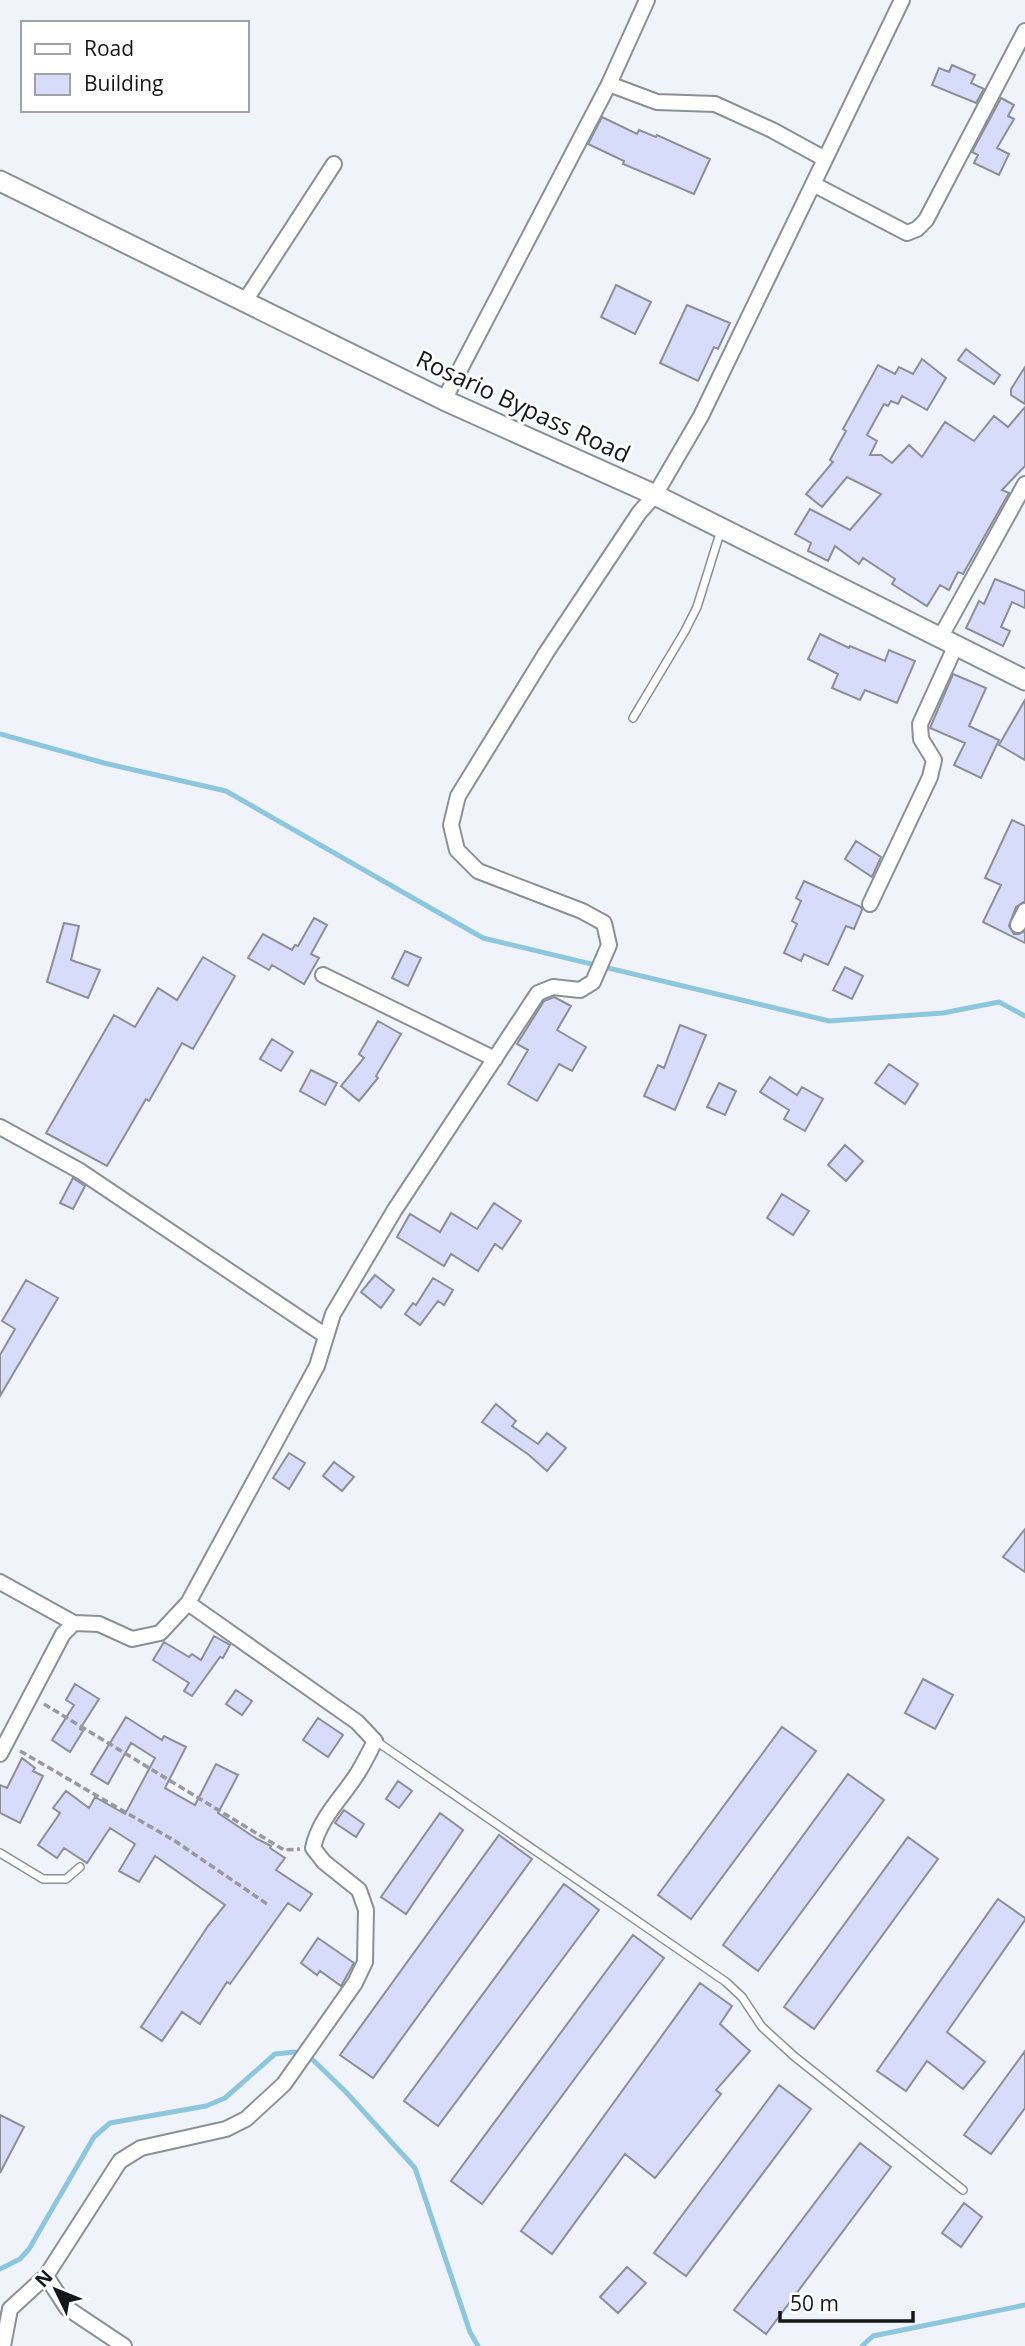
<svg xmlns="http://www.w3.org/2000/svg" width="1025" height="2346" font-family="'Open Sans',sans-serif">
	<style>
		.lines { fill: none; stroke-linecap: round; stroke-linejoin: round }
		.stream { stroke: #8dc7dd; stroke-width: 5 }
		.building { fill: #d6dcf9; stroke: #8d8f96; stroke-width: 2 }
		.lane-casing { stroke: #8d8f96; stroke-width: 10 }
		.street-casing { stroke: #8d8f96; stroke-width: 18 }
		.secondary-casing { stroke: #8d8f96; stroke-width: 23 }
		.path { stroke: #989a9f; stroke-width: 3.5; stroke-dasharray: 7 3.5; stroke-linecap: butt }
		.lane { stroke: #fff; stroke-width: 7 }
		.street { stroke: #fff; stroke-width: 14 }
		.secondary { stroke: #fff; stroke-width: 19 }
		.labels { text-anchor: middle; stroke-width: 6; stroke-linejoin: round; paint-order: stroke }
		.street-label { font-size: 24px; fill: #161719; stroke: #fff }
	</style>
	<rect width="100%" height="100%" fill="#f1f3fb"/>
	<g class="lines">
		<path class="stream" d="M0,734L104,763L226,791L483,938L829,1021L943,1013L999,1002L1025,1016
			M313,2060L345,2091L415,2168L470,2332L478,2346
			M0,2269L20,2259L29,2249L94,2137L110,2123L206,2106L225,2098L275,2054L295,2052
			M862,2346L873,2336L1025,2305"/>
	</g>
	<path class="building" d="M952,65L975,75L971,83L984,89L976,103L932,85L939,68L949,72Z
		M1001,98L1014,105L1008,116L1014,119L997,148L1009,154L999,175L974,163L978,155L972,152Z
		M602,117L637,134L639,130L656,137L657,135L710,159L694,194L623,164L624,161L588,144Z
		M616,285L651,302L635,334L601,317Z
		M687,305L730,323L718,349L714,347L698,381L660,363Z
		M966,349L1000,375L994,384L958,360Z
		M922,359L946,378L927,410L902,396L898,404L891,401L888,406L884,404L867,435L877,441L870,455H881L892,463L909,445L922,457L945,422L974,441L994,416L1008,427L1025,407V466L1002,490L1009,493L963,574L958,572L949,590L940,585L927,606L892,584L895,579L863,558L859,564L835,546L828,561L808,551L811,543L795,534L810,509L850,530L881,494L847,477L822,507L806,494L833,462L830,460L846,431L843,429L878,365L895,374L899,367L913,374Z
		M1025,367V404L1011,395V389Z
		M995,579L1025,591V608L1012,602L1001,627L1010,631L1003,646L966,628L979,601L984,604Z
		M820,634L849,648L850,646L885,661L889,650L915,661L897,703L865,690L860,700L832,688L838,674L808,659Z
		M953,674L986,688L969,726L999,740L981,778L954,765L965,743L930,728Z
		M1025,700V760L999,745Z
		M1012,820L1025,826V901L1016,907L1009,926L1014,934H1019L1025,931V943L983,922L1001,885L985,878Z
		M856,841L881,857L872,877L845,859Z
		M804,881L861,907L862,910L854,929L846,926L828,965L804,954L801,961L784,953L797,924L792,921L801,901L796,898Z
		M314,918L327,925L311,954L319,958L304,984L272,965L269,970L248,958L263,934L292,950L295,945L298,946Z
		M64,923L79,926L71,960L100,970L88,998L47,982Z
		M405,951L421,958L408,986L392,978Z
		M203,957L235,976L193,1049L182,1043L149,1101L146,1099L107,1166L46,1133L114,1015L135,1027L158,988L177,1000Z
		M845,967L863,976L852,999L833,990Z
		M554,997L571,1006L557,1030L586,1047L572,1071L559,1064L537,1101L508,1084L528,1050L517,1044L544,1001Z
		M378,1021L401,1034L376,1076L378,1078L359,1101L341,1086L364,1058L359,1054Z
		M680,1025L706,1035L675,1110L644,1096L658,1065L664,1068Z
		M272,1039L293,1052L281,1071L260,1059Z
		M889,1064L918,1084L905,1104L875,1083Z
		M311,1070L337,1083L325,1105L300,1091Z
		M770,1077L797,1095L802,1087L823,1099L805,1131L784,1119L789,1110L760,1092Z
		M719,1083L736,1091L725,1115L707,1107Z
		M845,1145L863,1161L846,1181L828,1165Z
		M73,1178L85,1186L73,1209L60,1203Z
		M782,1194L809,1211L793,1235L767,1218Z
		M494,1203L521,1221L502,1249L495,1244L478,1271L451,1254L444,1266L397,1237L410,1214L440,1232L451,1213L477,1229Z
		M375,1275L394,1290L381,1308L361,1292Z
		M433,1278L453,1290L444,1305L438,1301L420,1325L405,1314L413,1303L416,1305Z
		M26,1280L58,1298L0,1396V1355L15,1329L2,1321Z
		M496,1404L516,1421L512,1426L538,1444L547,1433L566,1448L547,1471L529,1455L482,1422Z
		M289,1453L305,1463L289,1489L273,1478Z
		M334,1462L354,1477L342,1491L323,1476Z
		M1025,1529V1572L1003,1557Z
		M214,1636L230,1645L223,1658L220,1657L192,1696L184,1691L189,1683L153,1660L164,1642L189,1657L192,1654L201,1660Z
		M923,1679L953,1695L935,1729L905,1713Z
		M75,1684L99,1699L80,1729L83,1731L70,1752L52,1740L74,1705L66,1700Z
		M236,1690L252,1701L242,1715L226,1704Z
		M126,1717L162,1740L164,1736L186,1747L165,1788L195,1805L216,1764L238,1775L218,1813L257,1839L271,1846L270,1848L285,1858L276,1870L312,1894L300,1911L288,1903L230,1984L227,1982L200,2024L182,2012L162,2041L141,2027L208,1926L225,1905L155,1856L139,1882L119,1871L135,1844L110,1828L87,1863L64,1848L57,1858L38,1845L60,1813L53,1808L66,1791L89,1808L95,1797L125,1814L155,1758L131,1743L108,1784L91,1774Z
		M318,1718L343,1735L328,1757L303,1740Z
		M782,1727L816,1751L691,1919L658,1895Z
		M22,1758L35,1768L33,1771L43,1776L20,1823L0,1813V1785L7,1788Z
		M848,1774L884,1800L758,1971L723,1945Z
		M398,1781L412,1791L399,1808L386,1799Z
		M344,1810L364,1824L356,1837L335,1823Z
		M440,1813L463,1830L406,1914L381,1897Z
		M499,1835L532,1859L373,2078L340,2055Z
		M908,1837L938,1859L814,2029L784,2007Z
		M564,1884L599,1910L438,2126L404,2101Z
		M998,1899L1025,1918V1920L947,2032L985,2062L963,2089L927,2061L906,2091L877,2071Z
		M633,1935L664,1958L482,2204L451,2181Z
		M318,1938L354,1963L341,1986L320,1971L317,1975L301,1963Z
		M700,1983L732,2006L720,2024L750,2051L716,2090L721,2094L655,2178L625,2154L552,2254L521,2231Z
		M1025,2051V2108L991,2154L964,2135Z
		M779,2085L811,2109L686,2276L654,2253Z
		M0,2115L24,2127L0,2173Z
		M860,2143L891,2167L766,2334L734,2310Z
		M964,2203L982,2217L961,2247L942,2233Z
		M627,2267L646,2283L618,2313L600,2297Z"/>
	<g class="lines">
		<defs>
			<path id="lane" d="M633,718L685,631L697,607L721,530
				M376,1741L726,1982L742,1997L762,2027L795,2057L963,2190
				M0,1853L43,1879H66L80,1867"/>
			<path id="street" d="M609,84L657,102L715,104L772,130L825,159
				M813,184L907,233L917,229L926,220L1025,31
				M245,301L334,164
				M444,400L609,84L647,0
				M940,638L1025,484
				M870,904L930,777L934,760L921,739L920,724L956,645
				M1018,925L1025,911
				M323,975L495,1059
				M0,1127L80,1171L326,1336
				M0,1582L74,1623
				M0,1754L63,1634L74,1623L99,1624L132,1639L160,1633L188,1603L317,1366L333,1314L394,1211L538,993L553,987L580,990L593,982L609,945L604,923L582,911L478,871L457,850L451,825L458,796L546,653L639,513L655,495L701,416L902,0
				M46,2276L67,2308L124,2346
				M3,2346L10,2309L46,2276L120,2161L141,2148L226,2129L246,2119L284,2084L355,1983L365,1962L366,1910L359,1890L324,1862L313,1848C319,1818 344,1796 359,1771C365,1761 370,1751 375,1741L357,1722L188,1603"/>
			<path id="secondary" d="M0,181L444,400L655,495L1025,680"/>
		</defs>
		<use href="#lane" class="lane-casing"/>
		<use href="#street" class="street-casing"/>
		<use href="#secondary" class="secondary-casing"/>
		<path class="path" d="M44,1704L284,1850L300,1849
			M20,1751L175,1841L267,1904"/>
		<use href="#lane" class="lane"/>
		<use href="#street" class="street"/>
		<use href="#secondary" class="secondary"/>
	</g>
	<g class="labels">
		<g class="street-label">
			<text transform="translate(523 407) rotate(25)" y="8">Rosario Bypass Road</text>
		</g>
	</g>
	<rect x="21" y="21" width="228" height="91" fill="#ffffff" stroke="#a2a2a3" stroke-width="2"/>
	<rect x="35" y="44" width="35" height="10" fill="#ffffff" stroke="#a2a2a3" stroke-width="2"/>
	<text x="84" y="56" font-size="21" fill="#161719">Road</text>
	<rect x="35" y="74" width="35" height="21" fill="#d6dcf9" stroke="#a2a2a3" stroke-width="2"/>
	<text x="84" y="91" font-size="21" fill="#161719">Building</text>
	<g transform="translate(56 2290) rotate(313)" stroke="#ffffff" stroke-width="5" paint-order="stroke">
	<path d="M0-5L12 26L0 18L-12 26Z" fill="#161719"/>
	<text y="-10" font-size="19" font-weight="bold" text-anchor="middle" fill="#161719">N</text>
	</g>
	<path d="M780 2311v10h133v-10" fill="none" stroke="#161719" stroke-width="3.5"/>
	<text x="790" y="2311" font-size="21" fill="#161719" stroke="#ffffff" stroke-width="5" paint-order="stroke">50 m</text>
</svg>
